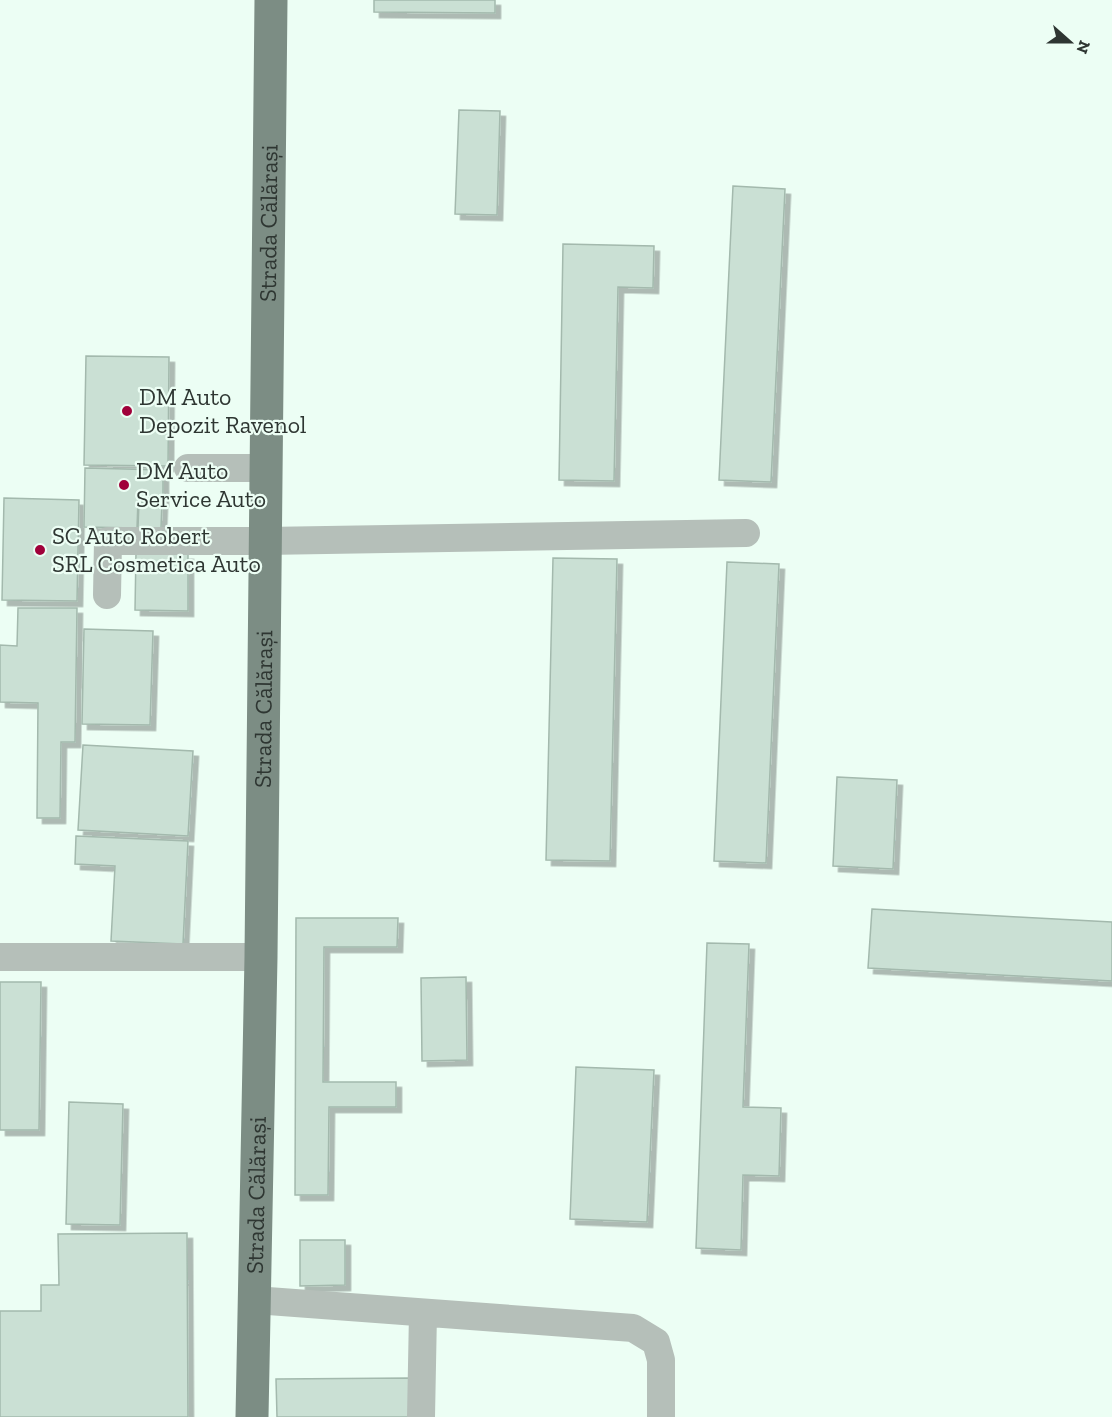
<svg xmlns="http://www.w3.org/2000/svg" width="1112" height="1417" font-family="'Zilla Slab',serif">
	<style>
		.building { fill: #cae0d4; stroke: #a3b9ad; stroke-width: 1.5; filter: url(#shadow) }
		.lines { fill: none; stroke-linecap: round; stroke-linejoin: round }
		.minor { stroke: #b5bfb9; stroke-width: 28 }
		.major { stroke: #7c8d84; stroke-width: 33 }
		.poi-dot { fill: #a0013a; stroke: #ecfef4; stroke-width: 2 }
		.labels { text-anchor: middle; stroke-width: 4.5; stroke-linejoin: round; paint-order: stroke }
		.street-label { font-size: 24px; fill: #2e3632; stroke: #ecfef4 }
		.poi-label { font-size: 24px; fill: #2e3632; stroke: #ecfef4; text-anchor: start }
	</style>
	<defs>
		<filter id="shadow"><feDropShadow dx="5.5" dy="5.5" stdDeviation="0" flood-color="#0004"/></filter>
	</defs>
	<rect width="100%" height="100%" fill="#ecfef4"/>
	<path class="building" d="M374,0H495V13L374,12Z
		M459,110L500,111L497,215L455,214Z
		M733,186L785,189L771,482L719,480Z
		M563,244L654,246L653,288L618,287L614,481L559,480Z
		M86,356L169,357L168,466L84,465Z
		M85,468L163,470V501L138,500L137,528L84,527Z
		M4,498L79,500L77,601L2,600Z
		M139,502H162L161,528H138Z
		M136,552L188,554V611L135,610Z
		M553,558L617,559L610,861L546,860Z
		M727,562L779,564L766,863L714,861Z
		M18,608H77L75,742H61L60,818H37L38,703L0,702V645L17,646Z
		M84,629L153,631L150,725L82,724Z
		M83,745L193,751L188,836L78,830Z
		M837,777L897,780L893,869L833,866Z
		M76,836L188,841L183,944L111,941L115,866L75,864Z
		M872,909L1112,922V981L868,968Z
		M296,918H398L397,947H324L323,1082H396V1107H329L328,1195H295Z
		M707,943L749,944L743,1107L781,1108L779,1176L743,1175L741,1250L696,1248Z
		M466,977L467,1060L422,1061L421,978Z
		M0,982H41L39,1130H0Z
		M576,1067L654,1070L647,1222L570,1219Z
		M69,1102L123,1104L120,1225L66,1224Z
		M187,1233L188,1417H0V1311H41V1285H59L58,1234Z
		M300,1240H345V1285L300,1286Z
		M410,1378V1417H277L276,1379Z"/>
	<g class="lines">
		<path class="minor" d="M188,468H265
			M107,595L108,541H265L746,533
			M0,957H261
			M254,1300L633,1328L656,1342L661,1360V1417
			M421,1417L423,1313"/>
		<path class="major" id="s1" d="M252,1417L261,957L271,0"/>
	</g>
	<g class="poi-dot">
		<circle cx="127" cy="411" r="6"/>
		<circle cx="124" cy="485" r="6"/>
		<circle cx="40" cy="550" r="6"/>
	</g>
	<g class="labels">
		<g class="street-label">
			<text dy="8" stroke="none"><textPath href="#s1" startOffset="1194">Strada Călărași</textPath></text>
			<text dy="8" stroke="none"><textPath href="#s1" startOffset="708">Strada Călărași</textPath></text>
			<text dy="8" stroke="none"><textPath href="#s1" startOffset="222">Strada Călărași</textPath></text>
		</g>
		<g class="poi-label">
			<text x="139" y="405">DM Auto<tspan x="139" dy="28">Depozit Ravenol</tspan></text>
			<text x="136" y="479">DM Auto<tspan x="136" dy="28">Service Auto</tspan></text>
			<text x="52" y="544">SC Auto Robert<tspan x="52" dy="28">SRL Cosmetica Auto</tspan></text>
		</g>
	</g>
	<g transform="translate(1070 42) rotate(111)" stroke="#ecfef4" stroke-width="4.5" paint-order="stroke">
	<path d="M0-4.5L10 22L0 15L-10 22Z" fill="#2e3632"/>
	<text y="-9" font-size="16" font-weight="bold" text-anchor="middle" fill="#2e3632">N</text>
	</g>
</svg>
